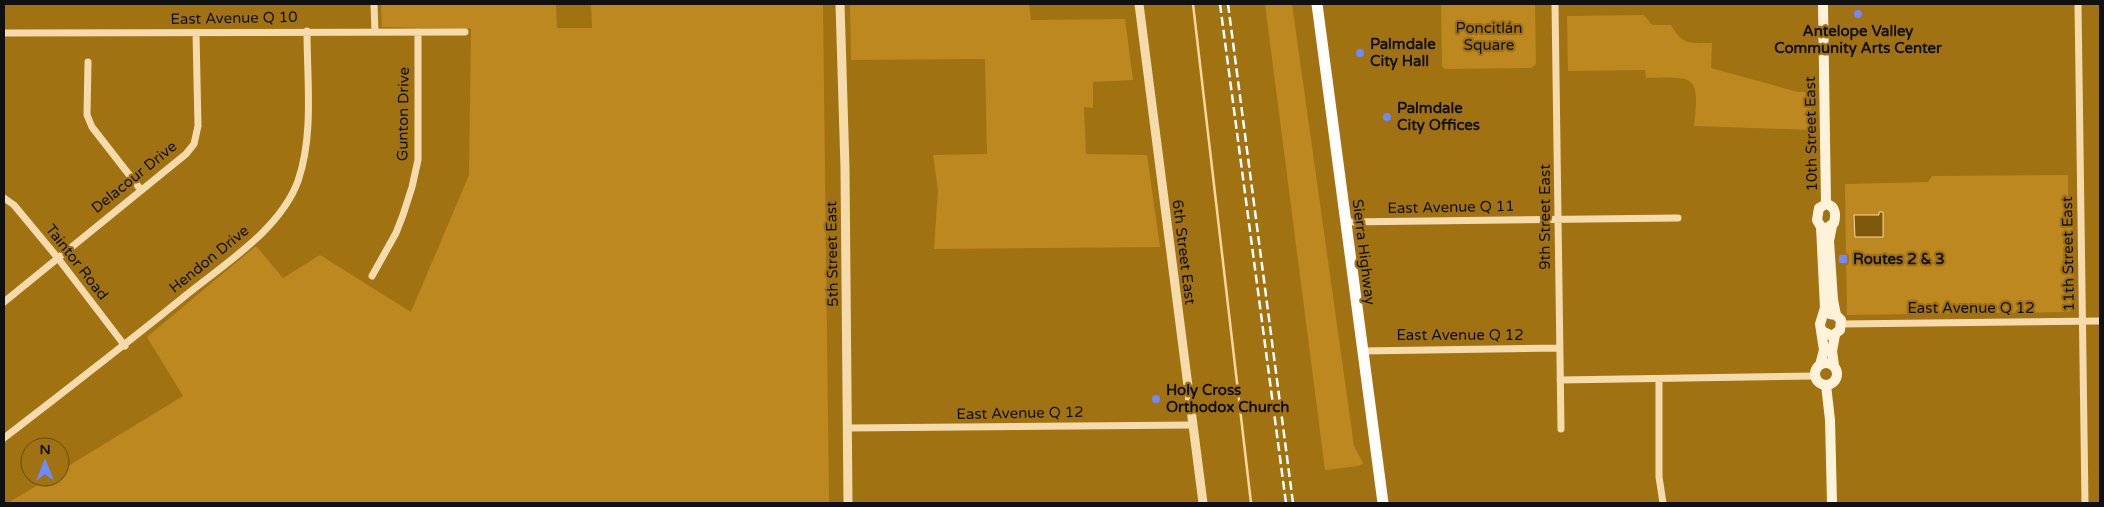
<svg xmlns="http://www.w3.org/2000/svg" width="2104" height="507" font-family="'Varela Round',sans-serif">
	<style>
		.green { fill: #be8820 }
		.water { fill: #7d580b; stroke: #f8d79d }
		.lines { fill: none; stroke-linecap: round; stroke-linejoin: round }
		.stream { stroke: #f8d79d; stroke-width: 2.5 }
		.minor { stroke: #f5dbab; stroke-width: 7 }
		.tertiary { stroke: #f5dbab; stroke-width: 9 }
		.secondary { stroke: #fef2db; stroke-width: 10 }
		.trunk { stroke: #fffefc; stroke-width: 11 }
		.rail { stroke: #fff; stroke-width: 2.5; stroke-dasharray: 9 4; stroke-linecap: butt }
		.poi-dot { fill: #6f89ff; stroke: #a17212; stroke-width: 2 }
		.labels { text-anchor: middle; stroke-width: 4.5; stroke-linejoin: round; paint-order: stroke }
		.street-label { font-size: 15px; fill: #111; stroke: #a17212 }
		.park-label { font-size: 15px; fill: #111; stroke: #a17212 }
		.poi-label { font-size: 15px; font-weight: bold; fill: #111; stroke: #a17212; text-anchor: start }
	</style>
	<rect width="100%" height="100%" fill="#a17212"/>
	<path class="green" d="M381,4H556L557,28H592L591,4H823L829,503H8L51,477H60V471L183,396L147,337L256,246L283,278L320,255L411,312L469,175L471,29L382,27Z
		M850,4H1029L1031,20L1125,19L1133,80L1093,82V108L1084,107L1086,154L1147,155L1160,247L934,249L938,190L933,155L987,154L985,59L851,60Z
		M1265,4H1292L1354,446L1363,463L1359,466L1325,470Z
		M1441,4H1535L1536,64L1531,68L1445,69L1442,66Z
		M1644,15L1652,25H1671C1683,46 1690,43 1712,43L1711,68L1798,92H1811V130L1694,126C1700,74 1695,77 1646,78L1645,70L1568,71L1567,16Z
		M2068,175V198H2072L2074,306L2069,312L1847,315L1845,184L1928,182L1932,176Z"/>
	<path class="water" d="M1879,212H1883V237H1855L1854,215H1879Z"/>
	<g class="lines">
		<path class="stream" d="M1193,4L1251,503"/>
		<path class="minor" d="M374,4L375,32
			M1555,4L1561,429
			M2078,4L2085,503
			M4,33L465,32
			M88,62L87,115L92,127L141,190
			M4,198L14,205L57,257L125,346
			M1346,222L1678,218
			M372,276L396,233L403,215L412,187L418,160V32
			M4,302L186,154L194,144L198,126L196,33
			M1842,324L2100,321
			M1362,351L1559,348
			M1659,379V477L1663,503
			M1560,380L1815,376
			M848,428L1193,425
			M4,438C65,391 126,344 185,296C224,264 280,230 298,181C314,134 307,81 307,31"/>
		<path class="tertiary" d="M840,4L845,168L848,503
			M1139,4L1203,503"/>
		<path class="secondary" d="M1823,4L1826,204
			M1826,204C1836,206 1836,215 1834,223L1827,228L1821,227L1817,220L1819,208Z
			M1832,226L1829,241L1833,300L1836,315
			M1822,331L1832,336L1840,330L1841,320L1836,315L1830,314
			M1815 374a11 11 0 1 1 22 0a11 11 0 1 1-22 0Z
			M1820,365L1824,350L1820,324L1825,308L1821,227
			M1834,366L1832,351L1835,335
			M1826,385L1830,420L1832,503"/>
		<path class="trunk" d="M1317,4L1383,503"/>
		<path class="rail" d="M1220,4L1286,503
			M1228,4L1293,503"/>
	</g>
	<g class="poi-dot">
		<circle cx="1858" cy="14" r="5"/>
		<circle cx="1360" cy="53" r="5"/>
		<circle cx="1387" cy="117" r="5"/>
		<rect x="1838" y="254" width="10" height="10" rx="2.5"/>
		<circle cx="1156" cy="399" r="5"/>
	</g>
	<g class="labels">
		<g class="street-label">
			<text transform="translate(234 18) rotate(-1)" y="5">East Avenue Q 10</text>
			<text transform="translate(403 114) rotate(-89)" y="5">Gunton Drive</text>
			<text transform="translate(1811 134) rotate(-91)" y="5">10th Street East</text>
			<text transform="translate(134 177) rotate(-39)" y="5">Delacour Drive</text>
			<text transform="translate(1451 207) rotate(-1)" y="5">East Avenue Q 11</text>
			<text transform="translate(1545 217) rotate(-90)" y="5">9th Street East</text>
			<text transform="translate(1184 252) rotate(83)" y="5">6th Street East</text>
			<text transform="translate(1364 252) rotate(83)" y="5">Sierra Highway</text>
			<text transform="translate(832 254) rotate(-91)" y="5">5th Street East</text>
			<text transform="translate(2068 254) rotate(-91)" y="5">11th Street East</text>
			<text transform="translate(209 259) rotate(-39)" y="5">Hendon Drive</text>
			<text transform="translate(77 262) rotate(52)" y="5">Taintor Road</text>
			<text x="1971" y="313">East Avenue Q 12</text>
			<text x="1460" y="340">East Avenue Q 12</text>
			<text transform="translate(1020 413) rotate(-1)" y="5">East Avenue Q 12</text>
		</g>
		<g class="park-label">
			<text x="1489" y="33">Poncitlán<tspan x="1489" dy="17">Square</tspan></text>
		</g>
		<g class="poi-label">
			<text x="1858" y="36" text-anchor="middle">Antelope Valley<tspan x="1858" dy="17">Community Arts Center</tspan></text>
			<text x="1370" y="49">Palmdale<tspan x="1370" dy="17">City Hall</tspan></text>
			<text x="1397" y="113">Palmdale<tspan x="1397" dy="17">City Offices</tspan></text>
			<text x="1853" y="264">Routes 2 &amp; 3</text>
			<text x="1166" y="395">Holy Cross<tspan x="1166" dy="17">Orthodox Church</tspan></text>
		</g>
	</g>
	<rect width="2104" height="507" fill="none" stroke="#111111" stroke-width="10"/>
	<g transform="translate(45 462)"><circle r="24" fill="#a17212" stroke="#674b12"/>
	<path d="M0-4L9 19L0 12L-9 19Z" fill="#6f89ff"/>
	<text y="-8" font-size="14" font-weight="bold" text-anchor="middle" fill="#111111">N</text>
	</g>
</svg>
